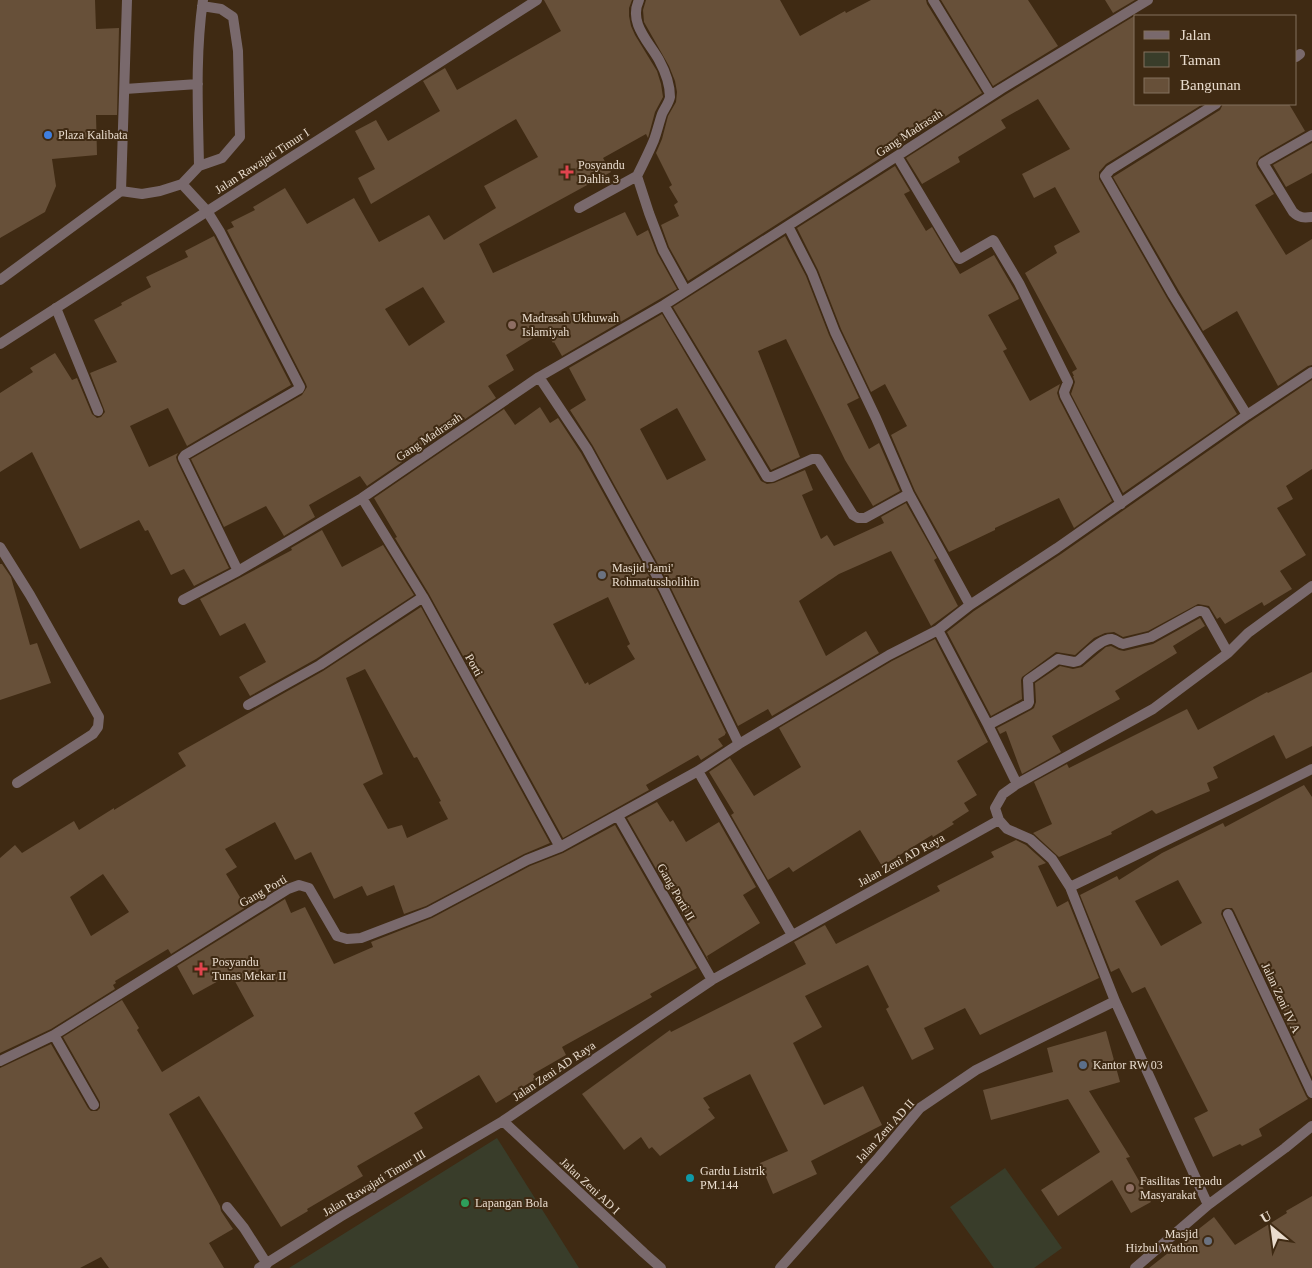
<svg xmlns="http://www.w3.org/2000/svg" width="1312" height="1268" font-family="'Times New Roman',serif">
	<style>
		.green { fill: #393d2a }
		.building { fill: #675039; fill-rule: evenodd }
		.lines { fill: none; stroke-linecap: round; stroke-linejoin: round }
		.service { stroke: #79696c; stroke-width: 10 }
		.minor { stroke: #79696c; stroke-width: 10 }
		.tertiary { stroke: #79696c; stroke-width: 10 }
		.shop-dot { fill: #3f7fe0; stroke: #3f2a13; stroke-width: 2 }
		.health-dot { fill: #e0444e; stroke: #3f2a13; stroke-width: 2 }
		.education-dot { fill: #8d6e63; stroke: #3f2a13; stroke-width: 2 }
		.worship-dot { fill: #6b7280; stroke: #3f2a13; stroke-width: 2 }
		.service-dot { fill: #5c6f8a; stroke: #3f2a13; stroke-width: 2 }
		.culture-dot { fill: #0f9aa8; stroke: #3f2a13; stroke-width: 2 }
		.leisure-dot { fill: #2e9e5b; stroke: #3f2a13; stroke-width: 2 }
		.labels { text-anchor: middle; stroke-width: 4; stroke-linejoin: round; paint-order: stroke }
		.street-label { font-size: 12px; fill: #e9dcce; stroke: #3f2a13 }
		.poi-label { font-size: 12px; fill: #e9dcce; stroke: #3f2a13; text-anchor: start }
	</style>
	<rect width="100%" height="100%" fill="#3f2a13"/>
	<path class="green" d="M497,1138L579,1268H289Z
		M1005,1168L1062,1248L1034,1268H994L950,1207Z"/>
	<path class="building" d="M0,0H95L96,29L119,28L117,115H96L97,155L52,159L56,186L45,212L0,238Z
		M544,0H632L629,8V16L631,26L635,35L657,71L661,84L663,97L655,112L648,138L646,134L603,158L611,172L479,244L493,273L625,212L637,236L648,230L657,253L677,289L562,356L554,342L553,343L546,330L506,355L514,370L488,386L496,398L367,486L360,476L309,505L315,517L284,536L266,506L224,527L191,459L302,395L307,387L306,384L227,230L234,227L231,222L255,210L253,207L285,188L307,224L354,198L379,242L429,215L444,240L496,208L484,186L538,157L516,119L371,204L358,178L375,169L355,131L376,120L388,141L440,111L423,81L445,68L457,90L561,31ZM423,287L445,322L409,346L385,309Z
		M646,0H780L800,36L845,11L846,13L871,0H926L927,4L982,93L688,281L669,247L661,225L679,216L674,205L678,202L669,187L672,185L656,153L662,139L668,116L676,102L677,92L675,81L669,66L644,22L643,10Z
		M941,0H1028L1058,46L993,86Z
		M1105,0H1135L1113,13Z
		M1136,15V104H1203L1106,164L1099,172V179L1167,298L1237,414L1123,493L1071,394L1075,382L1073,376H1074L1072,372L1077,369L1025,273L1057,253L1054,246L1080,232L1055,187L1034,198L1022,174L1070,149L1038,99L1001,120L1006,128L958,157L960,162L922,184L906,158L1005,95Z
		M1223,104H1289L1305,131L1260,157L1256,163L1257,167L1274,194L1255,205L1286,255L1312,239V365L1308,366L1278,386L1237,311L1203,331L1179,291L1113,177L1220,110Z
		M1312,143V173L1286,187L1273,165Z
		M895,166L910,191L904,194L926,231L932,227L960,274L994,255L1018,296L1019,299L988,315L1007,349L1003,351L1030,401L1060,384L1057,393L1059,399L1112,501L1074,528L1059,498L995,528V530L949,552L915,491L891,435L907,426L885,384L871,392L841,329L818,270L797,228Z
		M214,236L291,385L187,446L168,408L130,426L149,467L178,453L176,457L177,461L229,568L194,586L184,569L171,575L148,530L145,531L139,520L80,549L32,452L0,472V393L33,372L30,368L55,353L72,380L77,378L92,414L97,418L101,417L105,412L104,409L90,373L117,362L94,320L122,305L121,303L151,287L146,277L188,257L185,251Z
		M785,236L806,276L829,335L859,398L847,404L869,449L879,443L900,491L873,506L845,460L786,339L758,351L800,457L771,470L673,307Z
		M662,314L761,481L767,484L774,483L805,470L813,490L802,495L821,539L827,535L834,546L884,523L881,517L906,503L937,558L934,560L958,606L931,626L891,551L839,574L799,601L826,656L866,631L879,653L772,716L768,709L738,726L670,586L593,446L570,410L586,400L569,368ZM677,408L706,460L667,480L640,429Z
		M1312,380V469L1286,486L1293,499L1277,508L1306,555L1280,571L1292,589L1264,606L1262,602L1225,624L1220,617L1217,619L1209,606L1198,604L1148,631L1123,637L1114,632L1105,633L1094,638L1075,655L1056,652L1022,677L1021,680L1022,699L991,716L947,632L974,611L1061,554L1251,421Z
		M540,407L550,423L558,418L581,453L658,592L726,733L725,734V735L718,739L723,746L701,760L698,755L646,785L649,790L563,838L429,594L395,538L397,537L374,498L504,409L515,425ZM608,597L630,644L627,646L635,659L589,685L588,682L585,684L553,624Z
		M322,530L342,567L383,545L414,595L316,659L250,696L239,677L266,662L245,623L220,636L200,599L292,550L291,548Z
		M0,564H2L11,577L30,645L37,643L51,683L0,700Z
		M421,607L550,843L524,854L426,906L404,914L394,885L367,896L362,886L334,899L311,852L295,860L275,822L225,849L237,867L226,874L246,907L171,954L168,949L115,981L116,983L113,985L115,989L51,1029L0,1053V858L15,845L22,853L74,821L79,830L114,808V810L186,766L178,753L323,671ZM365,669L414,758L417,757L441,801L439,802L448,819L407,838L402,825L388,829L363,784L383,774L346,678ZM103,874L129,912L91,936L70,897Z
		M1200,618L1205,626L1173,646L1177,653L1115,691L1120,699L1052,736L1061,752L1022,774L1006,731L1000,734L997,728L1031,710L1034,708L1036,702L1035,683L1060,666L1073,669L1082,667L1106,647L1111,646L1119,650L1124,651L1153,644Z
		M935,639L988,742L957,761L977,795L964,803L969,811L952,822L954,824L933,837L932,835L882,866L860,830L793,872L789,867L768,880L731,815L734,813L709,772L730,758L754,796L801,767L779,728L892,661Z
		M1312,672V746L1286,759L1274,735L1213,767L1218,778L1207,783L1210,791L1156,814L1152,810L1111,832L1112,834L1059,857L1033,833L1052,824L1034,782L1067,764L1069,768L1187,709L1198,730L1267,692L1268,693Z
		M1304,785L1312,797V1077L1234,911L1232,908H1226L1222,910L1221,914L1306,1096L1308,1099L1259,1129L1262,1136L1242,1146L1240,1144L1213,1157L1194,1118L1208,1111L1145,987L1132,993L1119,968L1111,972L1080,895L1117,876L1119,880L1162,853L1223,823L1225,827ZM1178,880L1202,923L1161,946L1135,901Z
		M657,802L670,822L673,820L686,842L719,822L756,887L743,895L760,923L707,956L709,961L627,818Z
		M615,825L697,968L650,994L652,997L562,1047L566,1055L533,1074L536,1079L496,1103L479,1075L414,1113L423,1128L357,1166L363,1176L307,1209L308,1211L281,1227L199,1096L169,1114L220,1206L221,1211L233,1229L209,1243L224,1268H109L101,1257L80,1268H0V1068L51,1044L88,1108L91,1111H97L100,1108V1102L63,1037L122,1000L139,1028L137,1030L162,1072L254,1016L231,974L193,995L177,966L285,899L291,913L305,907L334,964L373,947L371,942L432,918L530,866L563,853Z
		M1016,840L1026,845L1046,863L1038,866L1057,907L1068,901L1099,978L980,1035L965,1008L924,1028L934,1049L912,1060L886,1009L889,1007L868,965L805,996L822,1027L793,1043L824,1105L863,1086L882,1125L811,1161L817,1174L773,1194L760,1163L788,1151L750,1074L703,1098L710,1108L708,1109L715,1118L660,1156L652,1147L649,1149L641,1137L624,1150L582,1094L670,1030L671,1032L806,964L794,942L825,925L836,944L940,891L937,886L994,857L991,852Z
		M1106,1031L1120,1082L1089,1091L1130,1157L1126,1158L1151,1202L1131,1213L1112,1180L1058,1216L1041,1190L1100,1152L1068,1099L991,1120L983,1090L1053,1072L1047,1048Z
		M1312,1196V1268H1149L1214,1217L1235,1245L1287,1213L1286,1211Z"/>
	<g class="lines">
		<path class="service" d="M125,89L198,84
			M199,166L222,158L240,137L238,51L233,17L221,9L202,6
			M182,184L207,211
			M121,191L142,194L160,191L182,184L199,166C198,111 195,55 203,0
			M0,280L121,191L127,0
			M56,308L98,411
			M0,547L30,595L99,717L98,727L93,734L17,783"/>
		<path class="minor" d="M639,0C628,23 649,42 659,60C665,71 670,84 670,97C669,103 664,109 662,114C659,123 657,132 654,140C649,152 643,164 637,176L649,213L663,250L685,290
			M933,0L991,95
			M1296,57L1300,54
			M1216,104L1110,170L1105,176L1173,295L1247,415
			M1312,135L1263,163L1293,212C1299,218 1304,218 1312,217
			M897,156L958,258L960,259L993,240L994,241L1019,283L1068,382L1064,392L1065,396L1121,504
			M579,208L637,176
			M207,211L220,232L300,387L299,389L185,455L183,458L238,571
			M788,226L812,273L835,332L876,418L909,494L970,605
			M664,305L767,477H772L812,459H818L853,515L858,518H865L909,494
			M539,377L587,449L664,589L739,744
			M362,498L423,597L560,847
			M183,600L238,571L362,498L539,377L664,305L897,156L1001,89L1148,0
			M938,630L988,725L1017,784
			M248,705L320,665L423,597
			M988,725L1028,704L1029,702L1028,680L1058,659L1074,662L1078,661C1086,655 1101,638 1112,639C1116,640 1119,643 1123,644L1151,637L1198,611H1201L1205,612L1228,653
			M698,771L792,935
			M618,816L712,980
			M999,820L995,808L1003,794L1017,784L1153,709L1228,653L1248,633L1312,586
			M1070,887L1256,797L1312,769
			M1228,914L1312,1093
			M54,1035L94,1105
			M0,1061L54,1035L288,889L299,885L309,888L337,936L347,939L361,938L429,912L527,860L560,847L698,771L739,744L889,655L938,630L970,605L1057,548L1247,415L1312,372
			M503,1121L644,1253L661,1268
			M227,1207L244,1228L267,1264
			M259,1268L340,1217L503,1121L712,980L999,820L1007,829L1030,839L1052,859L1070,887L1115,1001L1208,1205
			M780,1268L879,1157L920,1108L976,1070L1115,1001
			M1135,1268L1208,1205L1285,1148L1312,1126"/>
		<path class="tertiary" d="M0,344L537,0"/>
	</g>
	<circle class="shop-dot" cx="48" cy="135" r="5"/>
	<g class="health-dot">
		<path d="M564.5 164.5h5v5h5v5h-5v5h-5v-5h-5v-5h5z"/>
		<path d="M198.5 961.5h5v5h5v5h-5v5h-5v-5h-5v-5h5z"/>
	</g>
	<g class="education-dot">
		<circle cx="512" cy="325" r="5"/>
		<circle cx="1130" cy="1188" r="5"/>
	</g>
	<g class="worship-dot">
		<circle cx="602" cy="575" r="5"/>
		<circle cx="1208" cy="1241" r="5"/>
	</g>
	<circle class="service-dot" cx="1083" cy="1065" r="5"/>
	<circle class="culture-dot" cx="690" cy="1178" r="5"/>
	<circle class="leisure-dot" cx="465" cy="1203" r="5"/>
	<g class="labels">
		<g class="street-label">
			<text transform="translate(909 133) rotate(-33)" y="4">Gang Madrasah</text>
			<text transform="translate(262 161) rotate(-33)" y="4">Jalan Rawajati Timur I</text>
			<text transform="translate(429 437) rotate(-34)" y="4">Gang Madrasah</text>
			<text transform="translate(474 665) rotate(61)" y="4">Porti</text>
			<text transform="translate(901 860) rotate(-29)" y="4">Jalan Zeni AD Raya</text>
			<text transform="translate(263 891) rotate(-30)" y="4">Gang Porti</text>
			<text transform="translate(676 892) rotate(60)" y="4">Gang Porti II</text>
			<text transform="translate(1281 998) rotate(65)" y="4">Jalan Zeni IV A</text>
			<text transform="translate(554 1071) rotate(-34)" y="4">Jalan Zeni AD Raya</text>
			<text transform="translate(885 1131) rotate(-48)" y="4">Jalan Zeni AD II</text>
			<text transform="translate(374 1183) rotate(-31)" y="4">Jalan Rawajati Timur III</text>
			<text transform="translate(590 1186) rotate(43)" y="4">Jalan Zeni AD I</text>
		</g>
		<g class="poi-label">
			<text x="58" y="139">Plaza Kalibata</text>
			<text x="578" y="169">Posyandu<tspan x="578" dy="14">Dahlia 3</tspan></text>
			<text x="522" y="322">Madrasah Ukhuwah<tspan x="522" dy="14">Islamiyah</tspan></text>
			<text x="612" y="572">Masjid Jami'<tspan x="612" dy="14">Rohmatussholihin</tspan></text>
			<text x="212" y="966">Posyandu<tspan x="212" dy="14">Tunas Mekar II</tspan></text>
			<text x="1093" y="1069">Kantor RW 03</text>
			<text x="700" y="1175">Gardu Listrik<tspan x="700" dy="14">PM.144</tspan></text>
			<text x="1140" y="1185">Fasilitas Terpadu<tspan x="1140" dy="14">Masyarakat</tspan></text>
			<text x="475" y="1207">Lapangan Bola</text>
			<text x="1198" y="1238" text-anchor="end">Masjid<tspan x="1198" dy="14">Hizbul Wathon</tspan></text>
		</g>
	</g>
	<rect x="1134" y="15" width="162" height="90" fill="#3f2a13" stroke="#83715e"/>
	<rect x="1144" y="31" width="25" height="8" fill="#79696c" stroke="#83715e"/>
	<text x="1180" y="40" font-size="15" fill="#e9dcce">Jalan</text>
	<rect x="1144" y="52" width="25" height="15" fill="#393d2a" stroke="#83715e"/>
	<text x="1180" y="65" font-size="15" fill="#e9dcce">Taman</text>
	<rect x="1144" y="78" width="25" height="15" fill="#675039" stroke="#83715e"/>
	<text x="1180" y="90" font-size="15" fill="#e9dcce">Bangunan</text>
	<g transform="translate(1272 1228) rotate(331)" stroke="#3f2a13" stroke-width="4" paint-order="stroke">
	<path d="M0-4L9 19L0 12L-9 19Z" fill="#e9dcce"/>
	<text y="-8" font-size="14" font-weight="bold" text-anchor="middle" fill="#e9dcce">U</text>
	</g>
</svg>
